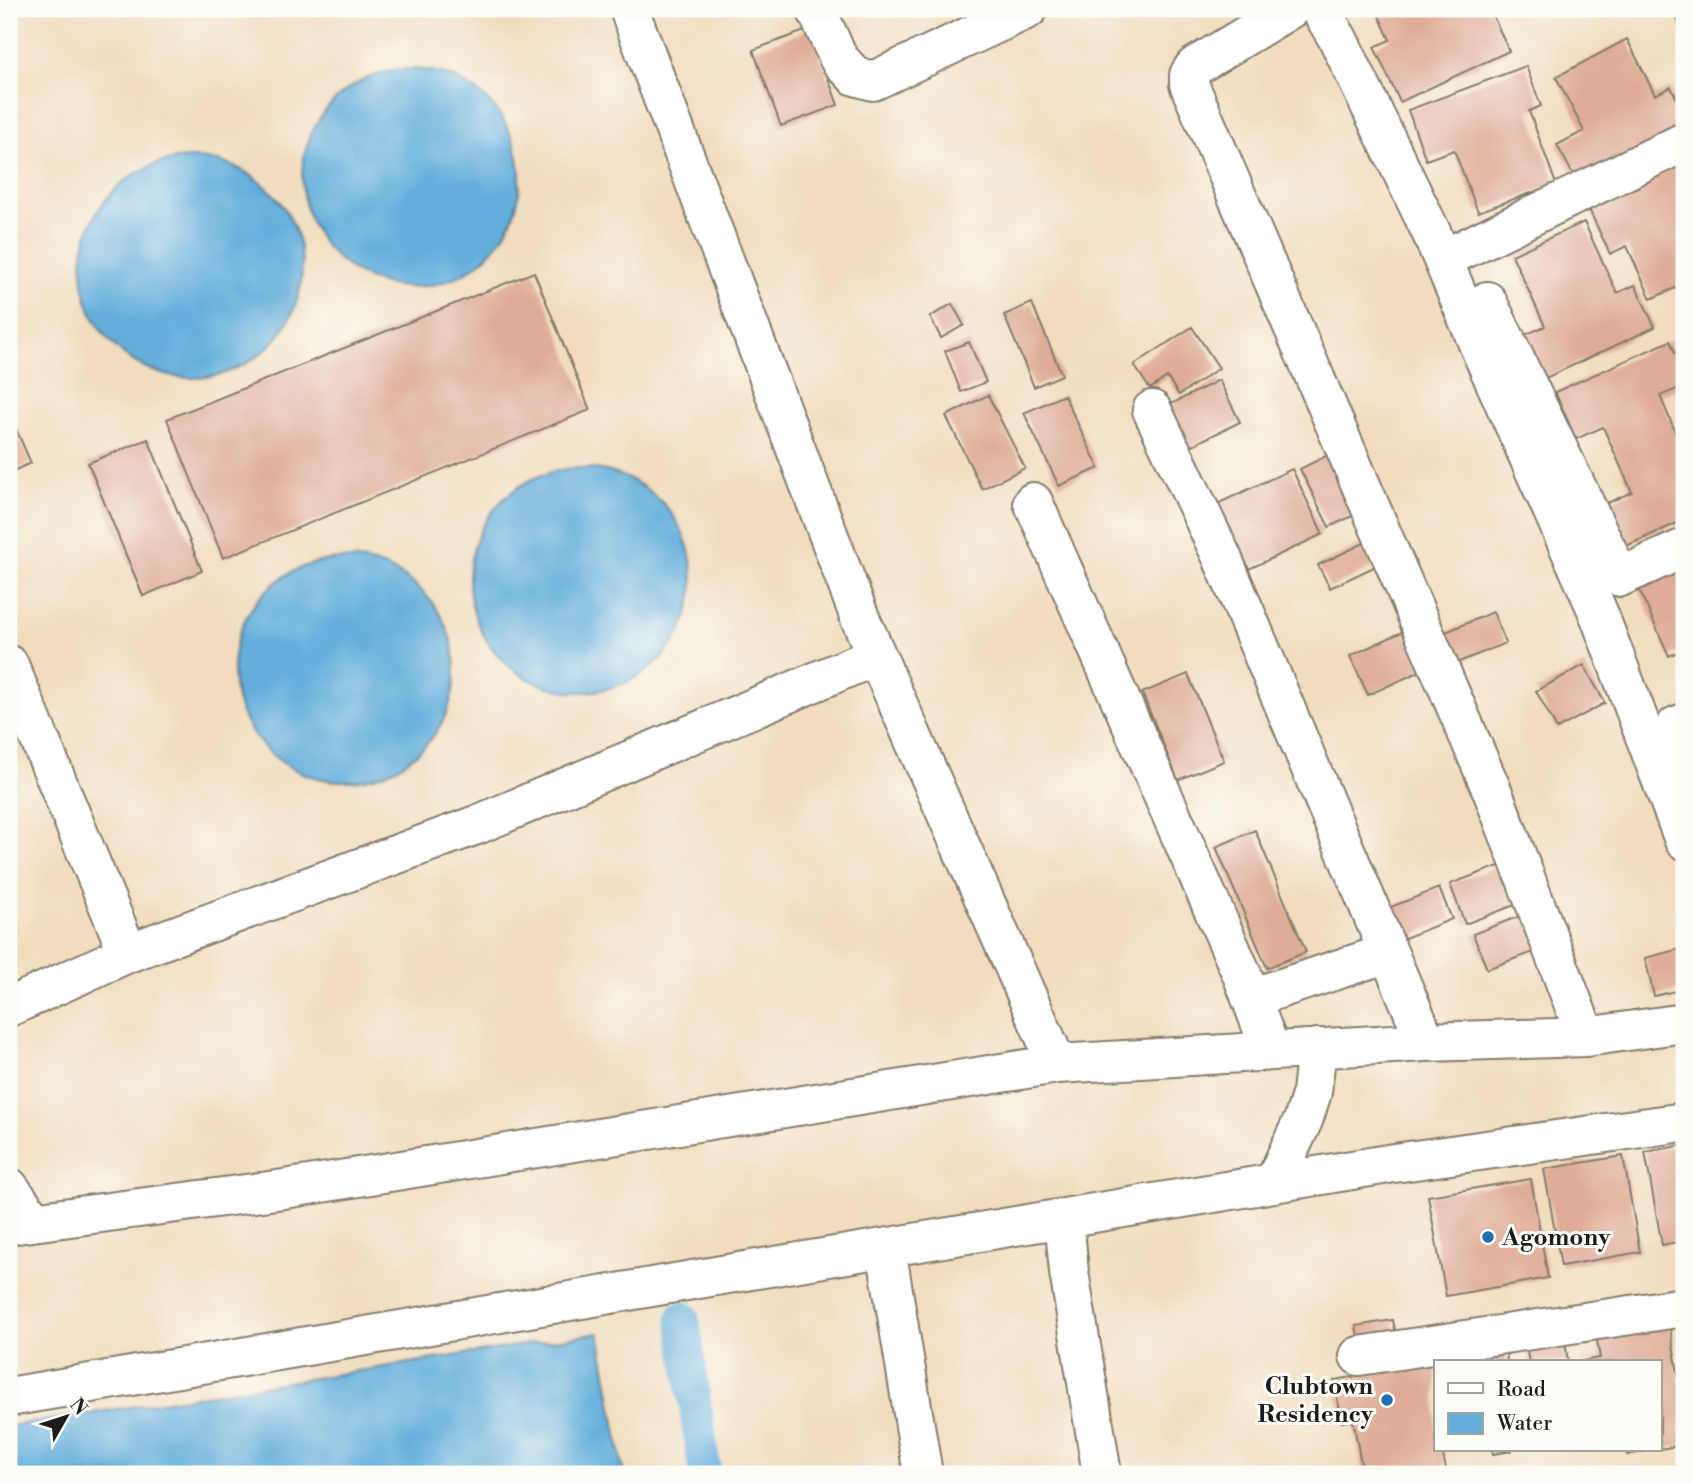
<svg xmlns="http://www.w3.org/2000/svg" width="1693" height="1483" font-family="'Libre Bodoni',serif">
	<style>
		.water { fill: #63aedb; stroke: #40657c; stroke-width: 2 }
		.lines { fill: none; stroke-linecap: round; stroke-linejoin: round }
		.canal { stroke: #63aedb; stroke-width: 33 }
		.building { fill: #dfad97 }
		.minor-casing { stroke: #867c6d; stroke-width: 42 }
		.minor { stroke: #fff; stroke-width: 38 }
		.poi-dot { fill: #1f6fb2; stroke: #fdfcf7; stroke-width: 2.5 }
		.labels { text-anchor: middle; stroke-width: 6; stroke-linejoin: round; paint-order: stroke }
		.poi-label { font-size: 24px; font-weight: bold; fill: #1c1c1c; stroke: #fdfcf7; text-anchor: start }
	</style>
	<rect width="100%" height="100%" fill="#fdfcf7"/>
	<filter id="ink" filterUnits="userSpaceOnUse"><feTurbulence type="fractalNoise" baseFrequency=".0143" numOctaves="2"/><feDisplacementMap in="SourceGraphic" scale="14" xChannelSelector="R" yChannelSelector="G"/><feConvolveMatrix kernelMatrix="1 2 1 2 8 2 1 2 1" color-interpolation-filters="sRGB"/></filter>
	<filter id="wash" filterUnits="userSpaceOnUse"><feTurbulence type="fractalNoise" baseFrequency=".00686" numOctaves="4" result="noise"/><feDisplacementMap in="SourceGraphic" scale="28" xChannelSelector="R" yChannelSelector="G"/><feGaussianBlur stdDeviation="1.57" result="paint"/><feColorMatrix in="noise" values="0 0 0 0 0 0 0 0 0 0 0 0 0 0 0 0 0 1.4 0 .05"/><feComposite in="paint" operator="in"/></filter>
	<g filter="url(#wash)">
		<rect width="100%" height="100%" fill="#f1ddbe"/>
		<path class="water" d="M302 178a109 109 0 1 1 218 0a109 109 0 1 1-218 0Z
			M82 268a110 110 0 1 1 220 0a110 110 0 1 1-220 0Z
			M469 580a112 112 0 1 1 224 0a112 112 0 1 1-224 0Z
			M233 670a111 111 0 1 1 222 0a111 111 0 1 1-222 0Z
			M599,1333L624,1474H9V1426Z"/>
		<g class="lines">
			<path class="canal" d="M683,1318L705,1474"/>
		</g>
		<g id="blocks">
			<path class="building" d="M1376,9H1462L1464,13L1472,9H1490L1509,51L1400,102L1374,47L1390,40Z
				M1673,9H1684V35Z
				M810,29L838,105L781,126L753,50Z
				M1627,39L1655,95L1671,87L1684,113V126L1577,182L1557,145L1584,131L1556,77Z
				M1526,66L1541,106L1529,111L1556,184L1478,212L1454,150L1426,160L1408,110Z
				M1684,159V284L1651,299L1627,246L1610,254L1586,203Z
				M1584,222L1617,293L1635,285L1655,327L1546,378L1525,335L1545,326L1512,255Z
				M534,272L590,410L223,558L167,419Z
				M1032,303L1062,375L1034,387L1004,315Z
				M952,304L964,325L941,338L930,317Z
				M1192,327L1219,368L1179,395L1167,377L1150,389L1134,365Z
				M1670,341L1684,373V386L1660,396L1684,452V520L1624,547L1605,504L1632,492L1603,427L1576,439L1555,392Z
				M969,342L986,382L961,392L945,351Z
				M1219,380L1240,422L1189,447L1169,405Z
				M988,395L1025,468L982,489L946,416Z
				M1064,395L1099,468L1059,486L1024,413Z
				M9,413L31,463L9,473Z
				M148,439L202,571L143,596L88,463Z
				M1330,454L1359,513L1329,527L1300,469Z
				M1292,469L1323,534L1249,569L1217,504Z
				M1364,543L1376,566L1330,588L1318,565Z
				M1684,561V649L1669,656L1636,583Z
				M1493,612L1506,643L1449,666L1436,636Z
				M1404,631L1423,670L1368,695L1350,656Z
				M1584,665L1605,703L1557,729L1536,691Z
				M1188,674L1224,761L1178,780L1142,693Z
				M1255,830L1306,952L1267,968L1216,847Z
				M1507,863L1523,902L1465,924L1450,884Z
				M1439,888L1452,919L1395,942L1383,910Z
				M1530,912L1544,948L1487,969L1473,934Z
				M1684,948V989L1654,996L1645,958Z
				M1684,1145V1241L1662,1245L1645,1152Z
				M1623,1156L1640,1252L1561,1266L1544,1169Z
				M1531,1179L1548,1278L1446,1296L1428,1196Z
				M1668,1317L1684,1407V1445L1660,1449V1362H1581V1361L1600,1358L1595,1329Z
				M1393,1320L1400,1354L1362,1359L1356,1326Z
				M1565,1341L1568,1362H1529L1526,1347Z
				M1506,1350L1507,1362H1467L1466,1357Z
				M1436,1363V1450H1442L1447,1474H1363L1353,1420L1342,1422L1334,1380Z
				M1492,1450H1510L1511,1451L1493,1454Z
				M1626,1450H1647V1451L1627,1455Z"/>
		</g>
	</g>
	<g filter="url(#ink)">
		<use href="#blocks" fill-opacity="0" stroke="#867c6d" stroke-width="2"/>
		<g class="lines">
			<defs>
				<path id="minor" d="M629,9L860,618L1057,1064
					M816,9L839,59L855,76L873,81L1028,9
					M1290,9L1194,67L1189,75V84L1493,793L1586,1037
					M1320,9L1338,39L1432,234L1482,353L1598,612L1684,840
					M1462,250L1684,142
					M1487,301L1620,577L1684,548
					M1152,410L1221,555L1426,1042
					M1033,502L1241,972L1271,1051
					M9,665L128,953
					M1684,723L1676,726L1684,751
					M1251,998L1388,953
					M9,1007L128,953L479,824L876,656
					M1274,1183L1304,1118L1312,1092L1317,1048
					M9,1187L34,1221
					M1064,1218L1069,1272L1102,1474
					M9,1225L284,1189L1057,1064L1426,1042L1586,1037L1684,1023
					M886,1248L923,1474
					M1359,1356L1684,1307
					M9,1397L751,1270L1394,1163L1684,1122"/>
			</defs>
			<use href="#minor" class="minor-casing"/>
			<use href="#minor" class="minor"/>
		</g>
	</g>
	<g class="poi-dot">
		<circle cx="1488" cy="1237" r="7"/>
		<circle cx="1387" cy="1400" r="7"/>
	</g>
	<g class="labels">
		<g class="poi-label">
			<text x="1502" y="1245">Agomony</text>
			<text x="1373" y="1394" text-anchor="end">Clubtown<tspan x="1373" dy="28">Residency</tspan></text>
		</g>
	</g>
	<rect width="1693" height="1483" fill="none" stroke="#fdfcf7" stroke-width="35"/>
	<rect x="1434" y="1360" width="228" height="91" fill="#fdfcf7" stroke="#a3a29f" stroke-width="2"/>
	<rect x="1448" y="1383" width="35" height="10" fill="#ffffff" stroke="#a3a29f" stroke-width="2"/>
	<text x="1497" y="1396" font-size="21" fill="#1c1c1c">Road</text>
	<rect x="1448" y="1413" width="35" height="21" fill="#63aedb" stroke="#a3a29f" stroke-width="2"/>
	<text x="1497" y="1430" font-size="21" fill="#1c1c1c">Water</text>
	<g transform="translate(66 1417) rotate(51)" stroke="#fdfcf7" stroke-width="5" paint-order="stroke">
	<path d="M0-5L12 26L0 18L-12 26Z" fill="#1c1c1c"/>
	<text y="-10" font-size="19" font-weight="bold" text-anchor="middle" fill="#1c1c1c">N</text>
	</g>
</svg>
